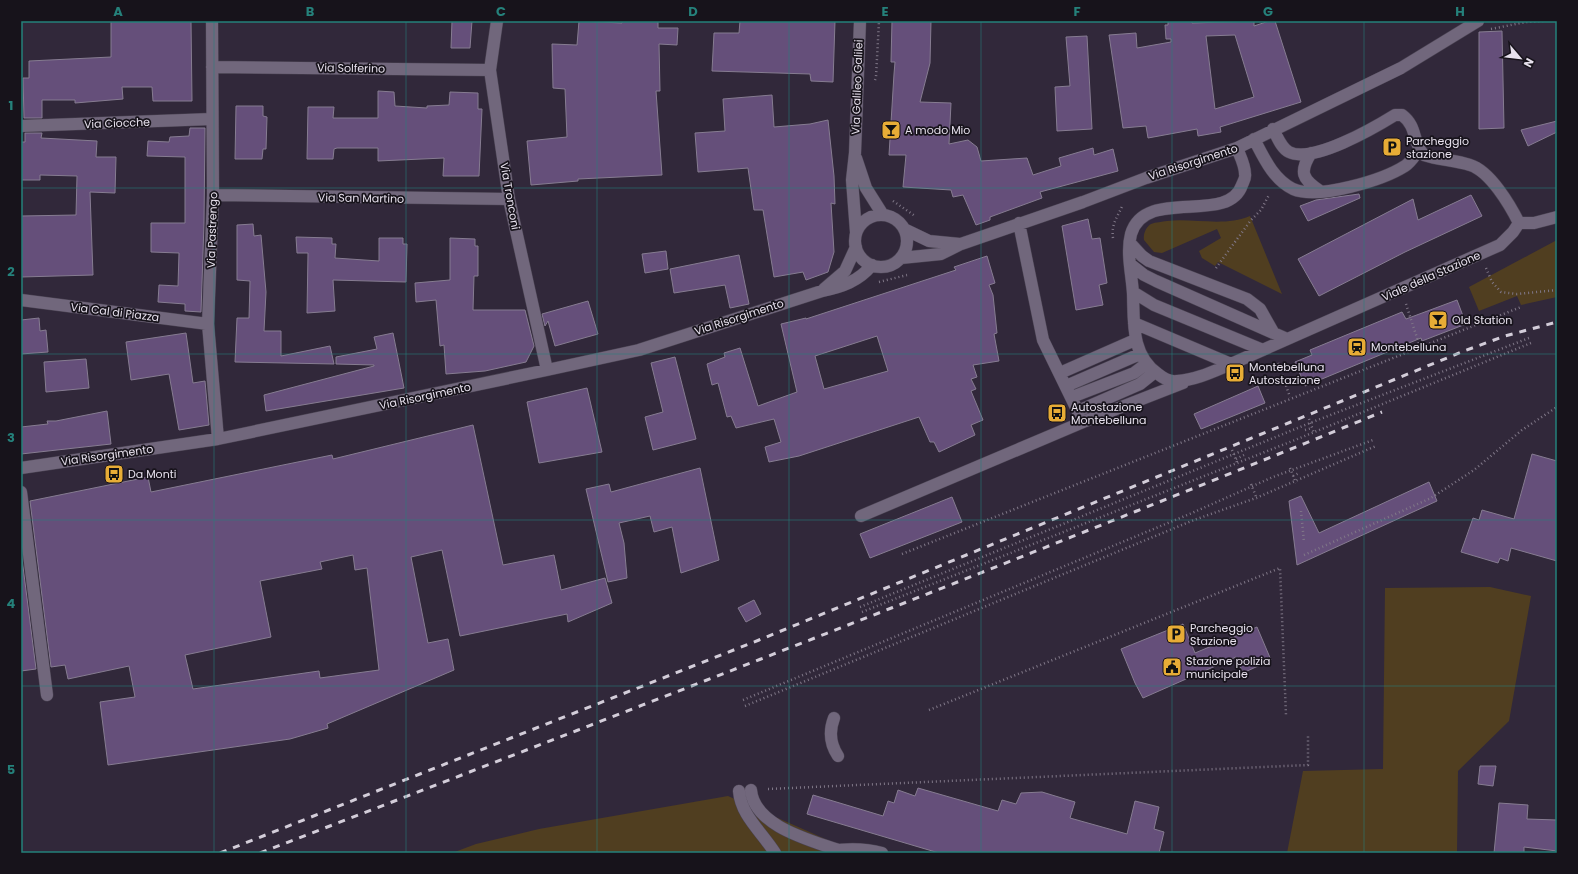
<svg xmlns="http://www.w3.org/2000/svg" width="1578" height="874" font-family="Poppins,sans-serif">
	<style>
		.green { fill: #503e20 }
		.building { fill: #654f7a; stroke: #867c91; fill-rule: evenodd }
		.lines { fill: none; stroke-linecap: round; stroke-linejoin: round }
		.minor-casing { stroke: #4a4352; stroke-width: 13 }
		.path { stroke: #807888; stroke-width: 2.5; stroke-dasharray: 1 3; stroke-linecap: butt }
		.minor { stroke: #71677c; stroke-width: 12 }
		.rail { stroke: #d3cdd9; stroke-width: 3; stroke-dasharray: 7 7; stroke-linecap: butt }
		.grid { fill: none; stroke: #25817b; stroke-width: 1; stroke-opacity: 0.55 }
		.labels { text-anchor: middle; stroke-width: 3.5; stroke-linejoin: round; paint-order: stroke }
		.street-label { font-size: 11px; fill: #e7e1ed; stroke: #17131b }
		.poi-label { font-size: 11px; fill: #e7e1ed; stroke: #17131b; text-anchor: start }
		.neatline { fill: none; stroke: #25817b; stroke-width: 1.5 }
		.grid-label { font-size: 13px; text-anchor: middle; font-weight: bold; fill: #25817b }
	</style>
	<rect width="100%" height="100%" fill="#31283a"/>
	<path class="green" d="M1250,216L1282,294L1218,262L1215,266L1202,258L1199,251L1221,238L1217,229L1162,253L1154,252L1144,240C1143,234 1146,227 1151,224C1156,222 1162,222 1167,221C1193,218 1225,227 1250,216Z
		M1557,240V297L1521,305L1517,296L1479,311L1469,287Z
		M1490,587L1531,596L1509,721L1458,771L1457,853H1287L1303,771L1383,769L1385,588Z
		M728,796L857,853H452L476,844L539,829Z"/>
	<path class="building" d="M111,21H191L192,101H153L152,87H122L123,99L75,103V100H42V118H24L23,78H29V61L111,57Z
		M452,21H472L470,48H451Z
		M579,21L622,23V21H658V28H678L677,45L659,44L660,91H656L662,175L578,179V181L531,185L527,141L567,137L565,89L553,88L552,44L577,45Z
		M740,21H835L833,82L811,81L810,74L712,71L714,33H739Z
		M892,21H931L930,63L920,102L951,103L949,144L968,140L977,147L981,161L1027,158L1033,175L1061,166L1059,158L1093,148L1094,155L1113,149L1118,171L1040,192L1042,198L990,217V220L976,225L963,195L953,197L951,190L903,187L906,155H889L894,74L895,62H891Z
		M1168,21H1192V23L1254,21V26L1269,21H1275L1301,102L1220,127L1221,132L1198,136L1197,129L1148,138L1146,126L1123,128L1109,35L1136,33L1137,48L1171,42V39H1166L1165,25H1168ZM1235,35L1254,97L1215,109L1206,36Z
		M1502,31L1504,128L1479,129V32Z
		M1087,36L1092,129L1057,131L1055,87L1070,86L1066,37Z
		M378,91L394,92L395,106L427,108V106L449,105L450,92L478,93V109H482L479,176H443L444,158L378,161V148H337L334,149L333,159H307L308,107H334L333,118H378Z
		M772,95L774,127L810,124L828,120L834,176L835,204L831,203L834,252L828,272L806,280L803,272L774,277L763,210H754L748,168L698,172L695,133L725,131L723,99Z
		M236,106H263V116L267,117L266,149H263L262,159H235Z
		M1557,121V132L1528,146L1521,130Z
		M190,128H205L204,223L201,312L185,311V304L158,302L159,285L178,286L179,253L151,252V223H185V157L147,156L148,141L169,142L170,137L189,136Z
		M25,133H42L41,138L97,141L96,157H116L115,193L90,192L93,275L21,277V216L76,215L77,176L40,175V180H21V142H25Z
		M1359,194L1360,198L1308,221L1300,206L1316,200Z
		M1471,195L1482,216L1405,252L1319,296L1298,259L1413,199L1418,220Z
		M1088,219L1092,239L1100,238L1107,283L1099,285L1103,305L1076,310L1062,226Z
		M253,224L254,236L261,235L266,292L264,331H281V356L330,346L334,364L235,362L237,318H249L250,281L237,280V225Z
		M296,237L332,238V244H336L335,258L379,261V238H403V244H407L406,282L333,280L335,311L307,313L308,253H297Z
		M450,238L475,239V246H478V276H474L473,310H525L534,346L526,362L485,371L446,374L444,345L440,346L436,300L416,302L415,283L450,280Z
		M666,251L668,269L645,273L642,254Z
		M739,255L749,304L730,308L725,285L674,293L670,269Z
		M987,256L995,283L989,285L993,295L997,333L994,334L999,361L973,365L977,377L971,379L976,389L971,391L983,420L971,425L975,435L939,452L934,442H930L919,417L799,456L769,462L765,447L781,442L774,419L736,428L731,416L727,417L718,383L712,385L707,364L725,357L724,353L740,348L758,406L797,392L781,324L806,318V319L956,270L954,267ZM877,336L888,371L824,389L815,356Z
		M1457,300L1466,324L1422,341L1421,338L1305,386L1295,362L1312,355L1310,350L1402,312L1406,319Z
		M588,301L598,334L555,346L548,321L545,326L542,314Z
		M39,318L40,331L46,330L48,352L21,354V320Z
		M186,333L193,383L205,381L209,425L179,430L169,374L131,380L126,342Z
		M393,333L404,388L266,411L264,395L374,366V365L336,364V357L377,349L374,337Z
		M675,357L696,439L653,450L645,417L663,412L651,363Z
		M86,359L89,388L46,392L44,362Z
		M1258,386L1265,403L1201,429L1194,414Z
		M587,388L602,452L539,463L527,402Z
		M107,411L111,444L21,454V427L48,424L47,421H56Z
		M473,425L503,565L554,555L561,590L605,578L612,603L568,622L567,614L460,636L442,550L411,557L428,643L448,639L454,670L327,724L328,728L290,739L108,765L100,702L135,697L129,666L68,679L65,665L51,667L30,501L148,477L151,492L332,455L333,459ZM353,555L355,570L367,568L379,670L320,678L319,671L193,689L185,655L271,637L260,581L322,569L320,562Z
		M1532,454L1557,461V561L1511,548L1508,561L1500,558L1498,563L1461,552L1473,518L1479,520L1482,510L1514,519Z
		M700,468L719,560L681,573L672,527L654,532L650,516L619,523L624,543L627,578L608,582L586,489L609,484L611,492Z
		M1429,482L1437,501L1297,565L1289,501L1301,496L1319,533Z
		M952,497L962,522L870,558L860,534Z
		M21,551L36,669L21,671Z
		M754,600L761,614L746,622L738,608Z
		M1183,624L1195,653L1257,627L1271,660L1243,673L1236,657L1143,698L1135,683L1121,649Z
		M1480,766H1496L1493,786L1478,784Z
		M918,788L998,811L1002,800L1016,804L1021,793L1042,792L1075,802L1070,818L1127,834L1135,801L1159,807L1154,829L1164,832L1159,853H939L807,814L813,795L883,816L888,801L894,803L898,790L915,796Z
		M1499,803L1528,805L1527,819L1557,820V851L1524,847V853H1494Z"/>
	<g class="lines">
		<defs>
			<path id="minor" d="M212,21L213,195L208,324L218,439
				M497,21L490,70L509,199L547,370
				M212,67L490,70
				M21,126L212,119
				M1273,129C1277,136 1281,148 1289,152C1312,164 1374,128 1395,115H1402C1418,127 1412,143 1424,155C1439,160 1455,160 1470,165C1490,171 1510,205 1519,223
				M1254,139C1264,158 1273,179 1293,189C1318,200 1383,180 1405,166C1411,162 1415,155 1419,150
				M1237,148C1240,156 1245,165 1245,174C1246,178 1243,182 1242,185C1228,226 1145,186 1131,234C1126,253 1132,275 1133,294C1134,323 1131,355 1158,374C1163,378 1170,382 1177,381C1196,380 1214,371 1231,364L1500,245L1513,232L1519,223
				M1311,153C1299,172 1302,179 1320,191
				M856,158L866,188L883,215
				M213,195L509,199
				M855 241a26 26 0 1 1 52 0a26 26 0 1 1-52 0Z
				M1019,223L1043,340L1083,422
				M1519,223H1534L1557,217
				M904,229L929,241L960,244
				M856,232L852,180L855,153L860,21
				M1130,243L1142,256L1149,261L1247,299L1260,309L1273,332
				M901,258L941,254L961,244L1083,202L1146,178L1237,148L1401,68L1478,21
				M1130,264L1144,275L1156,281L1287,339
				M824,289L845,271L856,247
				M1133,292L1154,305L1263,350
				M21,300L208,324
				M1134,323L1231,364
				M1060,373L1135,340
				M1066,386L1140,354
				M1072,397L1134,373L1146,364
				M1078,411L1140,384L1155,372
				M21,468L218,439L547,370L639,350L822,291C842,287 859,281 872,265
				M21,492L47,695
				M861,516L1083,422L1183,383
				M834,718C829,731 830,744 838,756
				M751,790C754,826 810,840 838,850
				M739,791C741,816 762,832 775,853
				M830,851C849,848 864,848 882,853"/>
		</defs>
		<use href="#minor" class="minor-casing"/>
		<path class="path" d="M1491,29L1526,22L1544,21
			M875,80L876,77L879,21
			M893,201L915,216
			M1113,238C1111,223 1118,217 1123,204
			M1216,268L1251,220L1261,210L1269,195
			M1486,268L1492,282L1501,292L1517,294L1557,290
			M879,282L907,275
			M1406,304L1420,347
			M1278,363L1290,397
			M1309,419L1314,433
			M1305,430L1312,428
			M1232,450L1238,465
			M1236,459L1244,455
			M1290,468L1296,483
			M1293,476L1299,473
			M1251,484L1257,499
			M1301,511L1304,542
			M902,554L1521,307
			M1304,555L1431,498L1474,470L1522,430L1557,407
			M860,607L1310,423L1529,338
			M862,612L1295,440L1531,343
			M743,700L1192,513L1273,477L1373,440
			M745,706L1194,520L1256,498L1376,446
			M929,710L1280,568L1286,715
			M768,789L1308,765V734"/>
		<use href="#minor" class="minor"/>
		<path class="rail" d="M220,853L759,640L1464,351L1505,336L1557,322
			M260,853C635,708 1010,564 1382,412"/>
	</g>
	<path class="grid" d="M214,21V853M406,21V853M597,21V853M789,21V853M981,21V853M1172,21V853M1364,21V853M21,188H1557M21,354H1557M21,520H1557M21,686H1557"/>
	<defs>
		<symbol id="bar-square" viewBox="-11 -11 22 22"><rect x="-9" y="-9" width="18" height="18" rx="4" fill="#e7ac36" stroke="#17131b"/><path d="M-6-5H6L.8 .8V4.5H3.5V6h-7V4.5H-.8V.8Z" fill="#111"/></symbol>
		<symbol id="parking-square" viewBox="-11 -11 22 22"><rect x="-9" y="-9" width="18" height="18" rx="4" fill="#e7ac36" stroke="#17131b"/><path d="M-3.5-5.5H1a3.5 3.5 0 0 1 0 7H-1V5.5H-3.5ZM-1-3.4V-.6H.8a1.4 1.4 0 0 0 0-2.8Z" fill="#111"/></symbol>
		<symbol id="station-square" viewBox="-11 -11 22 22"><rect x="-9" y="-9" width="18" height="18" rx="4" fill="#e7ac36" stroke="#17131b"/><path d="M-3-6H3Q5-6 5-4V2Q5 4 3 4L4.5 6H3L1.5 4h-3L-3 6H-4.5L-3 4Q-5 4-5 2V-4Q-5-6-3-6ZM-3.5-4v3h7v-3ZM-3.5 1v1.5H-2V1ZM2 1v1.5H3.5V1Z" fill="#111"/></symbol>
		<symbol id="bus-square" viewBox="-11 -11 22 22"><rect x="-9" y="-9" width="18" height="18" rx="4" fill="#e7ac36" stroke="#17131b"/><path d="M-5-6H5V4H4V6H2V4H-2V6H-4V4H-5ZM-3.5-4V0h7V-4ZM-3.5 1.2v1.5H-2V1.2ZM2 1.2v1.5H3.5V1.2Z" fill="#111"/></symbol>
		<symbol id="civic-square" viewBox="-11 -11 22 22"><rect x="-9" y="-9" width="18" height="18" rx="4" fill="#e7ac36" stroke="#17131b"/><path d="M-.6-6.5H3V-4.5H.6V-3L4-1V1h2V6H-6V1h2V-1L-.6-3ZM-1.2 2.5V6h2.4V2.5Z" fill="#111"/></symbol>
	</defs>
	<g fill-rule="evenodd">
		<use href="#bar-square" x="880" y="119" width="22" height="22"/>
		<use href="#parking-square" x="1381" y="136" width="22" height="22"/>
		<use href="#bar-square" x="1427" y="309" width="22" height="22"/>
		<use href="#station-square" x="1346" y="336" width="22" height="22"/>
		<use href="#bus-square" x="1224" y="362" width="22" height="22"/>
		<use href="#bus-square" x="1046" y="402" width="22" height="22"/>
		<use href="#bus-square" x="103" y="463" width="22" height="22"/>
		<use href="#parking-square" x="1165" y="623" width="22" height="22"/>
		<use href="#civic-square" x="1161" y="656" width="22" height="22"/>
	</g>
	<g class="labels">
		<g class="street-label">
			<text transform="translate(351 68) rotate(1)" y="4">Via Solferino</text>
			<text transform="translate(857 87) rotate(-88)" y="4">Via Galileo Galilei</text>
			<text transform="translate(117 123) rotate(-2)" y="4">Via Ciocche</text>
			<text transform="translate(1193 162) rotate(-18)" y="4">Via Risorgimento</text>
			<text transform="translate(510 196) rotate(80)" y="4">Via Tronconi</text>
			<text transform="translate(361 198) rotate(1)" y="4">Via San Martino</text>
			<text transform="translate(212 230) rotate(-88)" y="4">Via Pastrengo</text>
			<text transform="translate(1431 276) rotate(-24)" y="4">Viale della Stazione</text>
			<text transform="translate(115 312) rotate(7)" y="4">Via Cal di Piazza</text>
			<text transform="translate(739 317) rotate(-18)" y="4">Via Risorgimento</text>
			<text transform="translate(425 396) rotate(-12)" y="4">Via Risorgimento</text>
			<text transform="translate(107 455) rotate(-8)" y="4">Via Risorgimento</text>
		</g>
		<g class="poi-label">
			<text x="905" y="134">A modo Mio</text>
			<text x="1406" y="145">Parcheggio<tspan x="1406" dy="13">stazione</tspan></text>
			<text x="1452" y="324">Old Station</text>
			<text x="1371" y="351">Montebelluna</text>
			<text x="1249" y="371">Montebelluna<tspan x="1249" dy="13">Autostazione</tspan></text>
			<text x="1071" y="411">Autostazione<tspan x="1071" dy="13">Montebelluna</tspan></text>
			<text x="128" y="478">Da Monti</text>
			<text x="1190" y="632">Parcheggio<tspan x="1190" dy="13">Stazione</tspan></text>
			<text x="1186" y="665">Stazione polizia<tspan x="1186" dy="13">municipale</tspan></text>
		</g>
	</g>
	<rect width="1578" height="874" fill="none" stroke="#17131b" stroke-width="44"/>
	<g transform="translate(1520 58) rotate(118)" stroke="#17131b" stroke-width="3" paint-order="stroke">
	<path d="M0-3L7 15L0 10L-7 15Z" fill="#e7e1ed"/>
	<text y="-6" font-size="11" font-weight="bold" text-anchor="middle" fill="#e7e1ed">N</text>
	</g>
	<rect x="22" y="22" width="1534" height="830" class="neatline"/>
	<g class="grid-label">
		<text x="118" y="16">A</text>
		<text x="310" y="16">B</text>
		<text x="501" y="16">C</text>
		<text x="693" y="16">D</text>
		<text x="885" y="16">E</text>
		<text x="1077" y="16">F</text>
		<text x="1268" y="16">G</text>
		<text x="1460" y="16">H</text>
		<text x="11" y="110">1</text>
		<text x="11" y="276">2</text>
		<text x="11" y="442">3</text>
		<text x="11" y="608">4</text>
		<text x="11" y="774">5</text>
	</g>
</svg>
